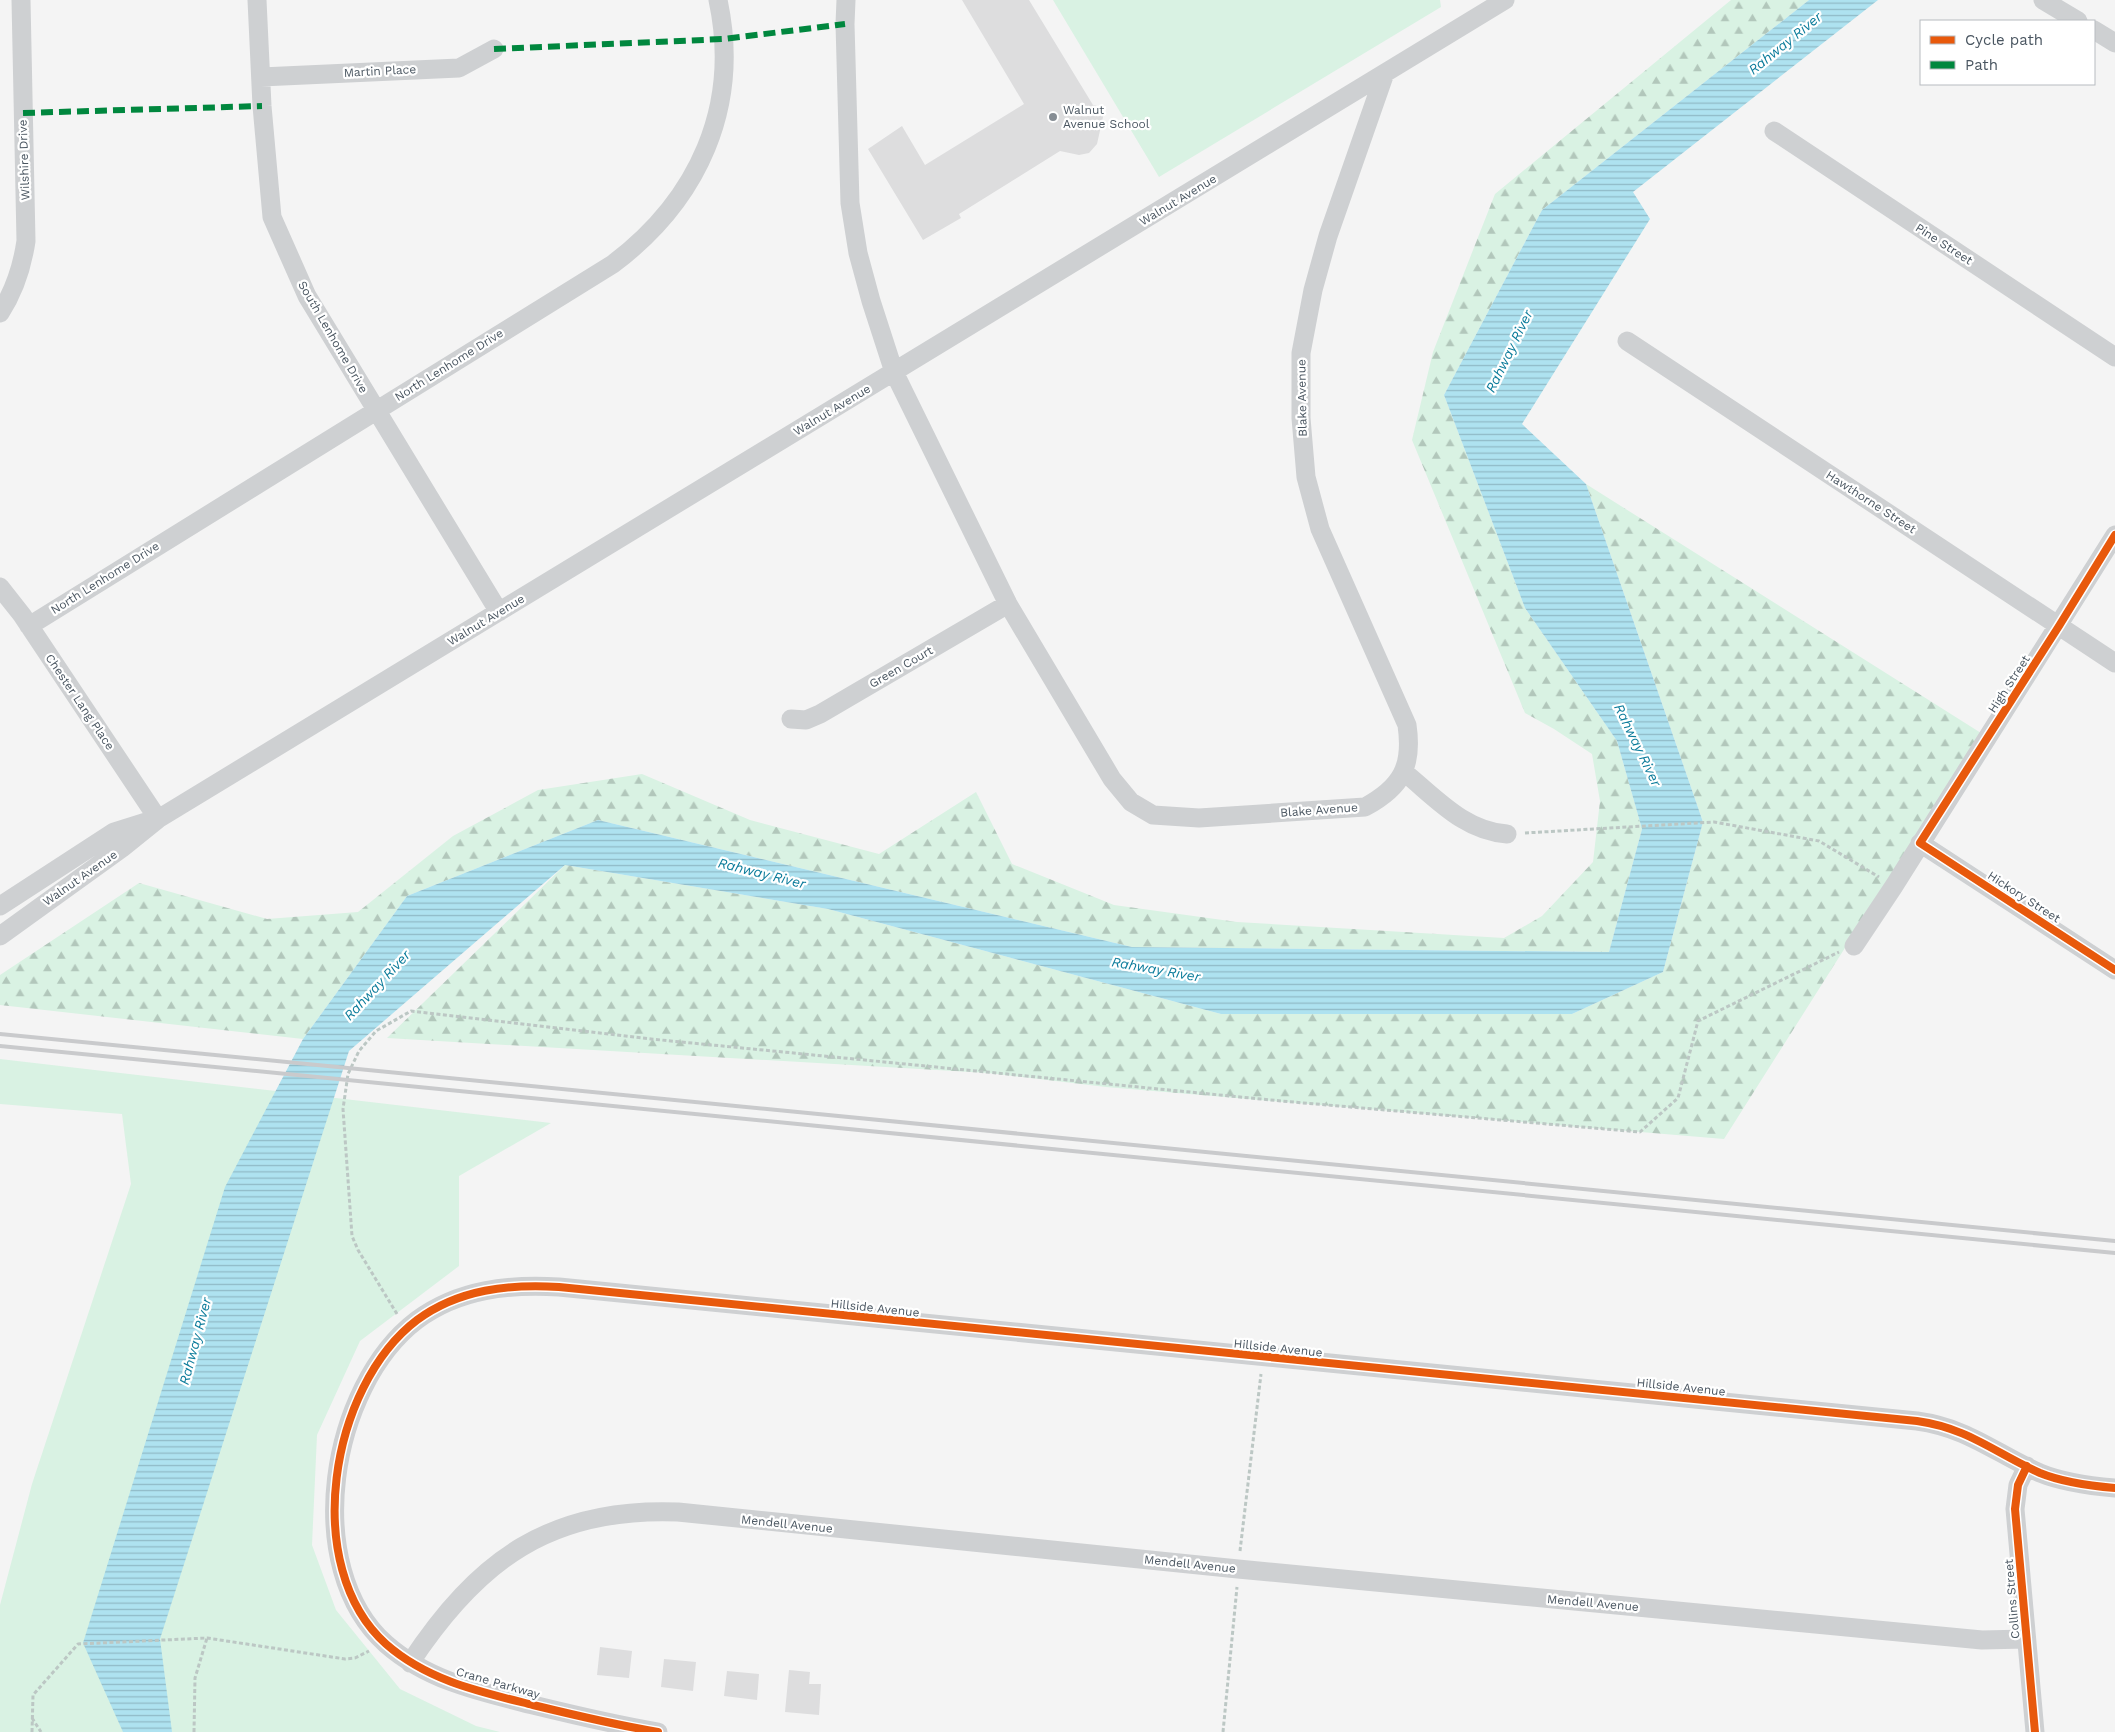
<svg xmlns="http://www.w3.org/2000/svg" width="2115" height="1732" font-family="'Work Sans',sans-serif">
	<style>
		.forest { fill: url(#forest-firs) }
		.green { fill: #d9f2e3 }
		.water { fill: url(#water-rules) }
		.building { fill: #ddddde }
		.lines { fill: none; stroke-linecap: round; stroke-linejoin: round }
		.path { stroke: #bcc7c4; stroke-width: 3; stroke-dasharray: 4 2.5; stroke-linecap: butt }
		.minor { stroke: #ced0d2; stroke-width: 19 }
		.rail { stroke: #c9cacc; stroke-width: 4 }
		.quiet { stroke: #00873e; stroke-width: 6; stroke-dasharray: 12 6; stroke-linecap: butt }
		.cycleway-casing { stroke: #fff; stroke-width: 11 }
		.cycleway { stroke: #e8590c; stroke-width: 8 }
		.poi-dot { fill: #868d94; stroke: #fff; stroke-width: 2 }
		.labels { text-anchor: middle; stroke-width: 4.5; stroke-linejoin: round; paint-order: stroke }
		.street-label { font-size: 12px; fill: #4a5661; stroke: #fff }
		.poi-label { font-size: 12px; fill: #4a5661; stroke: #fff; text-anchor: start }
		.water-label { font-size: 14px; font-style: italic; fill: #0c7c9b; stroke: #fff }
	</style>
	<defs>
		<pattern id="forest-firs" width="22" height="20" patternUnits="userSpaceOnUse" patternTransform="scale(1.25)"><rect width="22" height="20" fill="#d9f2e3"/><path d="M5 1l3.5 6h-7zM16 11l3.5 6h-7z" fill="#b2c7bb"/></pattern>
		<pattern id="water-rules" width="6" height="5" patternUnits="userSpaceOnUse" patternTransform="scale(1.25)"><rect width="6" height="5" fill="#aee2f0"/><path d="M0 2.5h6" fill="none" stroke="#90bac6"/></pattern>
	</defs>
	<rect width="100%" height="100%" fill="#f4f4f4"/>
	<path class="forest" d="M1731,0H1809L1542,210L1444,395L1525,608L1617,741L1642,829L1609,952L1132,947L598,820L407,896L303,1039L0,1005V975L139,883L267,919L358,912L453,836L538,790L642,774L750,820L879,854L976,792L1012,864L1114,905L1237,922L1504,938L1542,916L1593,862L1600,801L1592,754L1554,729L1525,713L1412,440L1433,352L1495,194Z
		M1586,484L1981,733L1724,1139L1106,1087L988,1073L387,1038L565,865L828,909L1221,1014H1572L1663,972L1703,822Z"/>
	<path class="green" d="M1053,0H1440L1441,7L1159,177Z
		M0,1059L551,1123L459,1176V1266L360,1341L317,1435L312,1545L336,1610L400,1689L476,1726L500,1732H0V1605L32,1484L131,1184L122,1114L0,1104Z"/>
	<path class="water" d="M1809,0H1878L1633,192L1650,219L1522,424L1586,484L1703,822L1663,972L1572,1014H1221L828,909L565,865L349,1051L160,1639L172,1732H123L83,1643L225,1187L303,1039L407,896L598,820L1132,947L1609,952L1642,829L1617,741L1525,608L1444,395L1542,210Z"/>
	<path class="building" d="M962,0H1029L1093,105L1105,108L1097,144L1089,153L1079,155L1060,151L959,214L961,218L923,240L868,149L902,126L925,165L1024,104Z
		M600,1647L632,1651L629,1678L597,1675Z
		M664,1659L696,1662L693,1691L661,1687Z
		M789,1670L810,1672L809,1684H821L819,1715L785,1712Z
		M727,1671L759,1674L757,1700L724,1696Z"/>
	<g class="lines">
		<path class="path" d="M1525,833L1714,822L1819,841L1879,877
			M397,1314L358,1250L352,1236L343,1109L348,1074L359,1051L376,1031L411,1011L651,1039L1281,1101L1640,1132L1678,1098L1698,1021L1839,952
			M1240,1551L1261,1374
			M32,1718L41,1732
			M32,1732L33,1695L78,1644L207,1638L345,1659L355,1658L369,1651
			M194,1732L195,1678L207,1638
			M1223,1732L1237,1587"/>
		<path class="minor" d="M257,0L262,106L272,217L307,296L499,612
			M846,0L845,24L850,203L858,253L871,301L894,372L1008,604L1112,779L1131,802L1153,815L1199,818L1365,807C1402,787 1413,766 1407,725L1320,529L1306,477L1301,418V353L1313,290L1328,236L1385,73
			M2043,0L2078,21
			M2094,30L2115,43
			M261,77L459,68L494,49
			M1774,131L2115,357
			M0,313C15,290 22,268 26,241L21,0
			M1627,341L2115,663
			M0,587L22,615L158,819
			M29,626L613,264C698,200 741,107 718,0
			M791,719L806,720L820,714L1008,604
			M1404,772C1436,798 1464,831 1507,834
			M1920,843L2115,970
			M0,906L114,832L149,821
			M0,936L122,848L158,819L1505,0
			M1854,946L1894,886L2115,535
			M2027,1466L2018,1485L2015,1509L2035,1732
			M410,1663C478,1560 550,1507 678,1512L1238,1569L1982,1640L2026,1639
			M658,1732C616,1725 574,1715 533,1705C481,1692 428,1681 386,1644C300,1567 330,1386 417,1320C459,1289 509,1284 559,1287L1917,1421C1968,1428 1995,1453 2040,1473C2062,1482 2091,1486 2115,1488"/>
		<path class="rail" d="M0,1034L2115,1241
			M0,1046L2115,1253"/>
		<path class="quiet" d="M494,49L724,39L845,24
			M23,113L262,106"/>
		<defs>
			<path id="cycleway" d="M2115,535L2059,626L1920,843L2115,970
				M2027,1466L2018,1485L2015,1509L2035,1732
				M658,1732C616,1725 574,1715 533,1705C481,1692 428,1681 386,1644C300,1567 330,1386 417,1320C459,1289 509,1284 559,1287L1917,1421C1968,1428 1995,1453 2040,1473C2062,1482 2091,1486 2115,1488"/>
		</defs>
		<use href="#cycleway" class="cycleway-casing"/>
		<use href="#cycleway" class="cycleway"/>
	</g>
	<circle class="poi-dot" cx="1053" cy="117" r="5"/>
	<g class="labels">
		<g class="street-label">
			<text transform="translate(380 71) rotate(-3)" y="4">Martin Place</text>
			<text transform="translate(24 160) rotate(-92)" y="4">Wilshire Drive</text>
			<text transform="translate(1178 200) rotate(-31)" y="4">Walnut Avenue</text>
			<text transform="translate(1944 244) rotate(33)" y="4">Pine Street</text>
			<text transform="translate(333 337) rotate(60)" y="4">South Lenhome Drive</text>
			<text transform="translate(449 365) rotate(-32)" y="4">North Lenhome Drive</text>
			<text transform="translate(1302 398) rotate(-91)" y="4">Blake Avenue</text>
			<text transform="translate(832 410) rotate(-31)" y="4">Walnut Avenue</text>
			<text transform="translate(1871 502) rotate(33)" y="4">Hawthorne Street</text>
			<text transform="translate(105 578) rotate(-32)" y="4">North Lenhome Drive</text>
			<text transform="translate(486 620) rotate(-31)" y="4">Walnut Avenue</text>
			<text transform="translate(901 667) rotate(-30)" y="4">Green Court</text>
			<text transform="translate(2009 684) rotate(-57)" y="4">High Street</text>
			<text transform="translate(80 702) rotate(56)" y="4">Chester Lang Place</text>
			<text transform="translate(1319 810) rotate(-4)" y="4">Blake Avenue</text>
			<text transform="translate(80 878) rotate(-35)" y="4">Walnut Avenue</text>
			<text transform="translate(2024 897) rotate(33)" y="4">Hickory Street</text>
			<text transform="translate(875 1308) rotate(6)" y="4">Hillside Avenue</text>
			<text transform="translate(1278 1348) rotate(6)" y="4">Hillside Avenue</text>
			<text transform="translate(1681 1387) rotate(6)" y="4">Hillside Avenue</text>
			<text transform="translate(787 1524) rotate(6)" y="4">Mendell Avenue</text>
			<text transform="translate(1190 1564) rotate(6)" y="4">Mendell Avenue</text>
			<text transform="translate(2012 1599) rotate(-95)" y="4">Collins Street</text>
			<text transform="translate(1593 1603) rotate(5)" y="4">Mendell Avenue</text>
			<text transform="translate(498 1683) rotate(16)" y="4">Crane Parkway</text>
		</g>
		<g class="poi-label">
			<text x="1063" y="114">Walnut<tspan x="1063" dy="14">Avenue School</tspan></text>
		</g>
		<g class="water-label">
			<text transform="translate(1785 43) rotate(-39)" y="5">Rahway River</text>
			<text transform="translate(1509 351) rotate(-64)" y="5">Rahway River</text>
			<text transform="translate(1638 745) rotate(64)" y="5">Rahway River</text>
			<text transform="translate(762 873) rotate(14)" y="5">Rahway River</text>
			<text transform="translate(1156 969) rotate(10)" y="5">Rahway River</text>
			<text transform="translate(377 985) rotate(-47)" y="5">Rahway River</text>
			<text transform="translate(195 1341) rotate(-75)" y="5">Rahway River</text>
		</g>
	</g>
	<rect x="1920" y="20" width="175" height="65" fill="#ffffff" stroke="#b7bbc0"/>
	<rect x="1930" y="36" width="25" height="8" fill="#e8590c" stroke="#b7bbc0"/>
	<text x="1965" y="45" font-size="15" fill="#4a5661">Cycle path</text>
	<rect x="1930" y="61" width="25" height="8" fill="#00873e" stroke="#b7bbc0"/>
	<text x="1965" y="70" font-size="15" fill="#4a5661">Path</text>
</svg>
